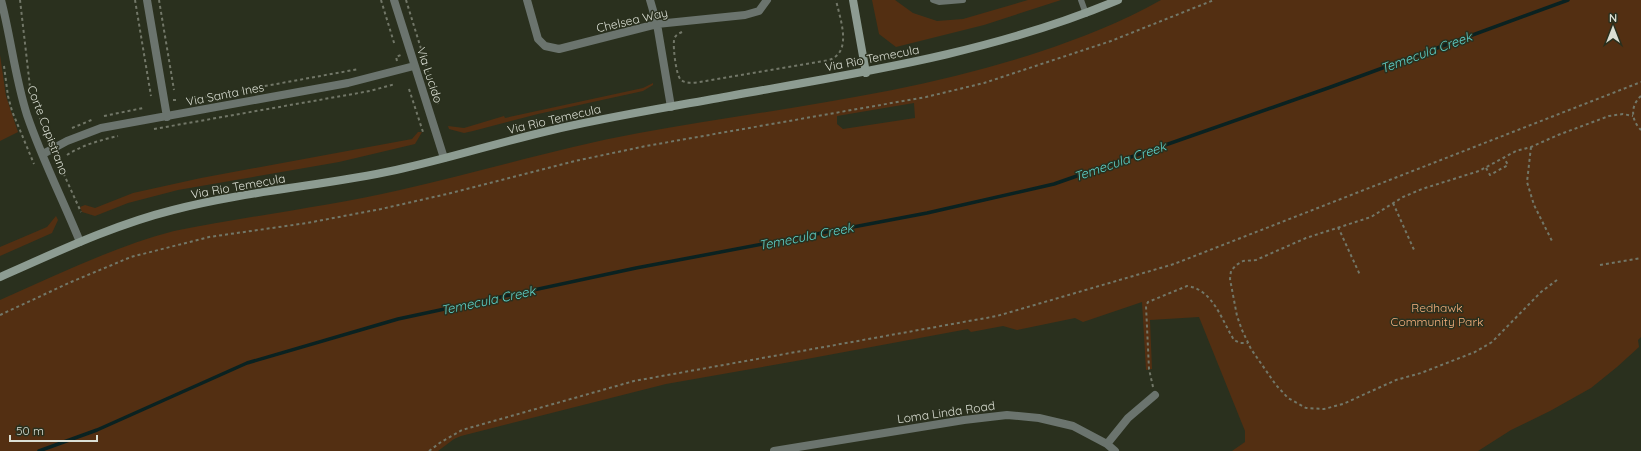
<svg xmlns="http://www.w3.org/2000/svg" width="1641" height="451" font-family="Quicksand,sans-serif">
	<rect width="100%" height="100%" fill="#2a301e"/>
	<path fill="#532f12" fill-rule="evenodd" d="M872,0H895L913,13L937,21L963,19L1028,0H1061L984,25L896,47L879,34Z
		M1161,0H1641V337L1638,340L1639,347L1617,367L1591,388L1550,411L1511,430L1478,451H1232L1245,442V431L1199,317L1150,320L1152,369L1146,370L1142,302L1083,322L1075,318L1017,330L1003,326L971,332L968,329L796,361L666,384L461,436L454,439L438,451H0V300C57,275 113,247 174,231C249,216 325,207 400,190C480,172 558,148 639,133C772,109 910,95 1039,52C1081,38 1122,22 1161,0ZM914,103L915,118L843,129L837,124V116Z
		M0,55L6,96L18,132L0,141Z
		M653,83V85L643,91L538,114L473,131L464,133L449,129L448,126L464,128L504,116L505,118L643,88Z
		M418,132H422L415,144L339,162L178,190L128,203L95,216L82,212L80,207L85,205L95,208L133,193L201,178L412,139Z
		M56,216L58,220L52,233L0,256V247L47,227Z"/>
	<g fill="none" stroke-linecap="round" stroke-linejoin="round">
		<path stroke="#0a2221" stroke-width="3.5" d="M39,451L97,430L247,363L398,319L636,268L927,213L1054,184L1328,88L1568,0"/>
		<path stroke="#727768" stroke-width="2" stroke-dasharray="3 3" stroke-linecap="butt" d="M20,0L30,87
			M135,0L151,96
			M159,0L174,90
			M381,0L395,46
			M406,0L438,104
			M682,32C678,34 674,36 674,41C673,47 676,76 681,80C688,85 698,82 706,81L829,60C853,52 840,19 836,0
			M397,61L396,57L401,55
			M4,66L8,96L12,111L34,164
			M409,89L423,132
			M1641,96C1630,106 1631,120 1641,130
			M173,100H178
			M188,100L359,69
			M104,116L143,108
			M40,118L44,128
			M72,128L94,119
			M154,129L370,91L395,84
			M45,137L50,135L52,140
			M1531,147L1527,182L1534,205L1553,243
			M67,155C82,145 101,140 118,136
			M61,168L81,212
			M1486,168L1490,175L1508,165L1504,158
			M1393,203L1415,252
			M1338,227L1360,275
			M1600,265L1641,258
			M1557,280L1541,292L1492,342L1475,352L1421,373L1396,380L1343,404L1324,409L1306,408L1288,398L1276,385L1251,349L1242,330L1237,316L1230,279L1231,271L1236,265L1243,261L1256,260L1306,238L1371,217L1403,197L1422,189L1479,171L1516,151L1531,147L1558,135L1609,116L1623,114L1633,116
			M0,315L71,282L131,257L209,237L307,223L381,209L447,194L575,161L646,146L926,97L984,83L1111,41L1214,0
			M1153,387L1149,369L1146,306L1148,302L1187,286C1213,289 1222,321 1234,340L1240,343H1248
			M429,451L441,442L462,430L634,381L997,316L1174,264L1641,82"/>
		<path stroke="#6b746e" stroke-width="6" d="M933,0L939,2L963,0
			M1081,0L1086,14"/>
		<path stroke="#6b746e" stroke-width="8" d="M1,0C11,38 15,78 27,115C42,159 63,200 80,242
			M147,0L167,117
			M394,0L444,158
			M527,0L538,39L545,46L559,49L657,24L745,15L759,11L767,0
			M650,0L657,24L671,107
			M43,154L67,141L101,128L348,83L414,66
			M1107,444L1128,418L1155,395
			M774,451L964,420L1007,415L1039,418L1073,426L1107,444L1115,451"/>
		<path stroke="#8d9c92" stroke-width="8" d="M853,0L866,73
			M0,277C57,252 113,225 173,210C246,191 322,186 396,170C447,159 497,143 548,131C602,118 658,109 713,99C850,74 988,55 1118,0"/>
	</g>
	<g text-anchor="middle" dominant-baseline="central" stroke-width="3" stroke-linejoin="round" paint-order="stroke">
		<g font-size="12" fill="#dbdfd4" stroke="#2a301e">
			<text transform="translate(632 20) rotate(-13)">Chelsea Way</text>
			<text transform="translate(872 58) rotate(-11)">Via Rio Temecula</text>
			<text transform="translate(430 75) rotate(72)">Via Lucido</text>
			<text transform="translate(225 94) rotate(-11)">Via Santa Ines</text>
			<text transform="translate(554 119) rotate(-13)">Via Rio Temecula</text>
			<text transform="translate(48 130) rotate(69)">Corte Capistrano</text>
			<text transform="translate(238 186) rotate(-10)">Via Rio Temecula</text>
			<text transform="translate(946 412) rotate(-8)">Loma Linda Road</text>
		</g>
		<g font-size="12" fill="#f8b17e" stroke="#2a301e">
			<text x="1437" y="307">Redhawk<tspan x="1437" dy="14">Community Park</tspan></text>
		</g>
		<g font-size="13" font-style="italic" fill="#5fd4cc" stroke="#2a301e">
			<text transform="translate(1426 52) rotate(-20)">Temecula Creek</text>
			<text transform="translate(1120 161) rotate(-19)">Temecula Creek</text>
			<text transform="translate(806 236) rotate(-11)">Temecula Creek</text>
			<text transform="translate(488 300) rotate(-12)">Temecula Creek</text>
		</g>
	</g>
	<g transform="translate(1613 28)" stroke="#2a301e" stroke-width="3" paint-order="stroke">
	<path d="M0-3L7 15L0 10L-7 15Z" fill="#dbdfd4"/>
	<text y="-6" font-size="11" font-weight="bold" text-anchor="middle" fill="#dbdfd4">N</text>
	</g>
	<path d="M10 435v6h87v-6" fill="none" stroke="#dbdfd4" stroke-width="2"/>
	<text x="16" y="435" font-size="12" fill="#dbdfd4" stroke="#2a301e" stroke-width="3" paint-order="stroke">50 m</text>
</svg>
